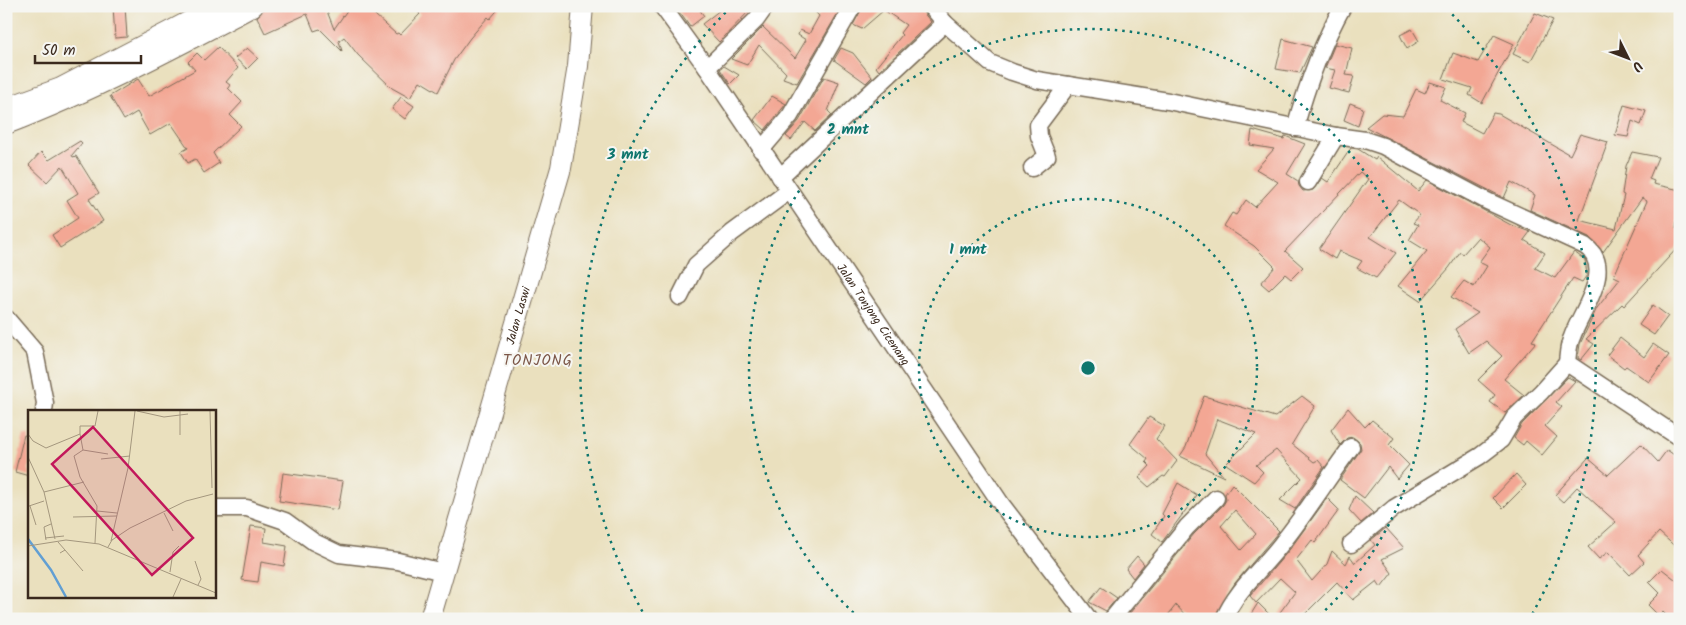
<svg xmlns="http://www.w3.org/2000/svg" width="1686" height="625" font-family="Kalam,sans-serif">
	<rect width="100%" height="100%" fill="#f6f6f2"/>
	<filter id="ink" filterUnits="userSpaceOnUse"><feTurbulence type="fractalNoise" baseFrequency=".02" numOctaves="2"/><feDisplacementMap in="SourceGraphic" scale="10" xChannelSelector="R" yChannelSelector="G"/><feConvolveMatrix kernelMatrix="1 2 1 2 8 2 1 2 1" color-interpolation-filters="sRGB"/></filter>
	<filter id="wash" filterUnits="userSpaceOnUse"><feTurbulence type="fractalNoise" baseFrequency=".0096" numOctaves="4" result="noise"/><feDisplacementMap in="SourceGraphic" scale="20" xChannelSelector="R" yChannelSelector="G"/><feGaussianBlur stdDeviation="1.12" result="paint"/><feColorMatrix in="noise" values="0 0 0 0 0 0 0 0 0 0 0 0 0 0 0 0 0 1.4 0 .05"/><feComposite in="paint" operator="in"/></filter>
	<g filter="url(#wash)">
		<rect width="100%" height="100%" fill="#eae0be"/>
		<g id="blocks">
			<path fill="#f3a794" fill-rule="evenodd" d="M113,6H125L127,37L115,38Z
				M266,6H282L284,10L292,6H325L334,29L350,6H365L396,34L398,33L400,35L420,14L412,6H501L490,19L488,17L470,38L454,60L438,92L420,81L410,98L392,88L358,55L344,37L339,41L342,51L320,29L314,31L307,14L265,33L257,17Z
				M675,6H697L704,16L690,27Z
				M725,6H754L719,42L702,24Z
				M810,6H827L838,13L797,83L783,78L786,73L759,45L747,65L731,59L763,27L795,58L806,40L798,35L800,30L809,34L819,16Z
				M863,6H918L931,22L879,71L876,67L902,35L900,33L906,25L884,10L862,29L853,25Z
				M1535,13L1553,20L1530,62L1513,54Z
				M1412,29L1419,41L1407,49L1400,35Z
				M1494,35L1514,44L1482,103L1469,95L1472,88L1443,79L1453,53L1478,62Z
				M1283,39L1312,47L1300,73L1276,69Z
				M1335,44L1352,48L1346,75L1354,76L1349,93L1329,88L1335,70L1325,68Z
				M218,47L238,68L226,82L230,85L228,88L242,102L230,115L241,126L213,153L219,163L204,173L195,159L188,163L181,152L188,148L171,123L150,135L137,112L124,120L110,96L138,79L149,96L195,70L188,62L197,53L204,60Z
				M247,48L258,58L247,69L235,58Z
				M841,48L853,53L872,77L866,83L834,60Z
				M724,66L739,75L730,84L720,69Z
				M824,77L839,82L828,111L832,115L815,131L805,122L791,140L786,136L799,121Z
				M1430,82L1446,87L1440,100L1465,113L1461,122L1482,133L1493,113L1499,114L1570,155L1580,134L1608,142L1579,220L1616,229L1624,195L1622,194L1626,166L1632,152L1658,157L1649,179L1654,181L1653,184L1680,190L1676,228H1680V245L1624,306L1622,304L1586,339L1594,344L1581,360L1578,358L1580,344L1597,308L1620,279L1614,276L1647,201L1642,198L1603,252L1589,237L1530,210L1535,195L1511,182L1504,198L1366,127L1382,114L1403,116L1416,89L1425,93Z
				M772,96L786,104L765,130L754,120Z
				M401,97L414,106L405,119L392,109Z
				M1350,103L1363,108L1358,126L1344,120Z
				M1624,105L1646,111L1641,125L1632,121L1628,137L1615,135Z
				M1252,130L1284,139L1285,136L1305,144L1287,174L1298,181L1299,186L1303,191L1313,190L1322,178L1328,182L1351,148L1358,149L1375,160L1377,157L1418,191L1427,180L1511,225L1530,232L1524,240L1545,253L1535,268L1555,278L1574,252L1585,260L1587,275L1582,282L1573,278L1532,341L1536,342L1504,379L1524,395L1505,413L1490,402L1495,395L1478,380L1502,356L1486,341L1469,353L1455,329L1478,313L1451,297L1464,281L1474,287L1487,266L1479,262L1490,247L1478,237L1463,254L1460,252L1449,268L1420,301L1398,286L1427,251L1409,240L1418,225L1413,223L1420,215L1399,200L1370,237L1396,253L1376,278L1357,268L1362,261L1339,251L1335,259L1319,249L1368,179L1360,172L1285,251L1303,267L1291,279L1285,274L1269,290L1261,283L1275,267L1254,246L1224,226L1232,213L1236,215L1246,200L1255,207L1278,182L1256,169L1274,149L1250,145Z
				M80,141L82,143L72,155L73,157L76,156L99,193L89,199L103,221L60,248L52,235L78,218L67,200L78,193L62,166L47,182L29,165L41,152L49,160Z
				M1653,305L1668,316L1654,335L1639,325Z
				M1620,338L1644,357L1653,344L1669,355L1649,382L1626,366L1624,368L1607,355Z
				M1568,377L1575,381L1556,402L1562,407L1545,426L1557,437L1542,455L1526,441L1523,445L1514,438L1522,424Z
				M1204,396L1275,417L1302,396L1315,406L1292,444L1314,462L1318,460L1324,467L1295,509L1280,500L1302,478L1276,450L1256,465L1263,472L1254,482L1226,464L1256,434L1217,419L1205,454L1224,477L1180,456L1186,447Z
				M1348,408L1365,427L1372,420L1394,438L1389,445L1409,465L1397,479L1388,467L1364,498L1340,480L1361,449L1360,443L1353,437L1347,438L1340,445L1331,430Z
				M1149,417L1165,426L1156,439L1177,461L1165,477L1163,476L1149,487L1139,478L1150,466L1146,462L1148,459L1130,444Z
				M24,435L29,436V476L15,472Z
				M1641,444L1658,462L1667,450L1680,459V551L1659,532L1638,555L1644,562L1630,575L1608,552L1599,559L1588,547L1616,522L1577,487L1563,502L1555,495L1588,458L1608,475Z
				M283,473L343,481L338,510L279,501Z
				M1516,474L1526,485L1503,508L1493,498Z
				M1178,483L1197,495L1162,542L1152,534L1164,516L1162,514Z
				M1232,484L1279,531L1235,583L1213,619H1189L1176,605L1165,619H1125L1194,534L1223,505L1226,500L1225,494ZM1235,510L1256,534L1241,550L1221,526Z
				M1355,496L1373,513L1361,523L1349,510Z
				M1327,498L1339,510L1315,543L1312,540L1296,560L1312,581L1327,564L1332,551L1346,564L1350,556L1355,563L1375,545L1371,540L1386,528L1404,548L1382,559L1392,573L1381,587L1377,581L1353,600L1337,582L1300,619H1275L1295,592L1280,578L1256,603L1250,596L1290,549Z
				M251,526L266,528L264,542L287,546L284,566L261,562L258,582L242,580Z
				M1137,556L1144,564L1133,578L1126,569Z
				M1662,569L1680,583V619H1670L1663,612L1659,616L1648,605L1660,593L1649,582Z
				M1101,587L1117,598L1106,611L1089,602Z
				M1258,603L1274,619H1248Z"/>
		</g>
	</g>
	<g filter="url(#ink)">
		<use href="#blocks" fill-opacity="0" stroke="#786a56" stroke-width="1"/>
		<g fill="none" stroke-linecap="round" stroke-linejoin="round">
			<defs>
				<g id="minor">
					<path id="s1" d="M662,6L707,68L1002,505L1089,619"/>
					<path d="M931,6L945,23L990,63L1012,72L1037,80L1168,101L1336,136L1365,140L1383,146L1487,201L1585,246C1616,268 1581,311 1572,337C1568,345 1568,354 1567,363L1680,438"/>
					<path d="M707,68L756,20L766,6"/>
					<path d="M1295,128C1307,85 1321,45 1343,6"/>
					<path d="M761,150L790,116L853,6"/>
					<path d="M1032,168L1047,156L1039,136L1038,125L1068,85"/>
					<path d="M780,177L945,23"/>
					<path d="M1308,182L1336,136"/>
					<path d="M680,297L696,265L732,233L789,191"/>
					<path d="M6,318L35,352L45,403L44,411"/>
					<path d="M214,508H247L285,521L314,542L339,554L398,561L443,572"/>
					<path d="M1351,544L1394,508L1480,456L1501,440L1514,418L1541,392L1567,363"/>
					<path d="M1112,619L1187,527L1216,498"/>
					<path d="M1224,619C1236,590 1263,568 1282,543C1307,512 1327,479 1351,447"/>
				</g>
				<g id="major">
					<path d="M6,108L61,88L219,6"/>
					<path d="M6,124C92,91 172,49 253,6"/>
					<path id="s2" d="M430,619L561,168L578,66L583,6"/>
				</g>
			</defs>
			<use href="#minor" stroke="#786a56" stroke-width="19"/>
			<use href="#major" stroke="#786a56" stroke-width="22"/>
			<use href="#minor" stroke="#fff" stroke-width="16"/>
			<use href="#major" stroke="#fff" stroke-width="20"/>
		</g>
	</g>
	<g fill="none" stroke="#0f766e" stroke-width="2.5" stroke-dasharray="2.5 5">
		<circle cx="1088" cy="368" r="169"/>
		<path d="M859 618A339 339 0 1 1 1317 618"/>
		<path d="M646 618A508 508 0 0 1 729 9M1447 9A508 508 0 0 1 1530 618"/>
	</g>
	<g text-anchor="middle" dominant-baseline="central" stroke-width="4" stroke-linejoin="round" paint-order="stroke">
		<g font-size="12" fill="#3b2a1e" stroke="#f6f6f2">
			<text stroke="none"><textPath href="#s1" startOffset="374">Jalan Tonjong Cicenang</textPath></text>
			<text stroke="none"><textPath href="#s2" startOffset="316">Jalan Laswi</textPath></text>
		</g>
		<g font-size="15" letter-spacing="1" fill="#7b5647" stroke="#f6f6f2">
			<text x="538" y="361">TONJONG</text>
		</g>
	</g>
	<g transform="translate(28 410)">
		<rect width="188" height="188" fill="#eae0be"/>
		<path fill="none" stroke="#629fd3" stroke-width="2.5" d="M0,129L23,160L38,187"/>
		<path fill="none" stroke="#a4977e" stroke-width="1" d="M109,1L136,7L160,4M182,1L184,78M0,24L5,31L18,38L52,24L55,40L46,46L52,67L69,96L67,133M52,24V16H67L70,1M152,25V1M55,40L80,44M0,47L16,82M73,49L102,46M1,96L16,91M2,96L8,115M69,101L89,103M136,103L145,121M45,107L89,106M17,128L36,126M27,129L16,82L56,72M18,130L16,117L23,114M83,131L100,58L107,1M30,132L37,140L32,143M0,136L38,130L71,134L188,183M80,137L84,130L102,118L158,91L185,84M37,140L55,161M167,151L173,169L170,175M142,162L145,142L151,136M145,187L153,169"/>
		<path fill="#c2185b" fill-opacity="0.15" stroke="#c2185b" stroke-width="2.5" d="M65,17L165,128L124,165L24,54Z"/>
		<rect width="188" height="188" fill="none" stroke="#3b2a1e" stroke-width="2.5"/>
	</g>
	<circle cx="1088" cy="368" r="8" fill="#0f766e" stroke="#f6f6f2" stroke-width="2.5"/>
	<g font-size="15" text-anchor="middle" font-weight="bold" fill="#0f766e" stroke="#f6f6f2" stroke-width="4" stroke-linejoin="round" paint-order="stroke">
		<text x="848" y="134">2 mnt</text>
		<text x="628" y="159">3 mnt</text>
		<text x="968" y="254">1 mnt</text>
	</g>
	<rect width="1686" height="625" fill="none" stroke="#f6f6f2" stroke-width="25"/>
	<g transform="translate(1628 58) rotate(132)" stroke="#f6f6f2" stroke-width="4" paint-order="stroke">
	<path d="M0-4L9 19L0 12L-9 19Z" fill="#3b2a1e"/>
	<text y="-8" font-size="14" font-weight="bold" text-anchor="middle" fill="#3b2a1e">U</text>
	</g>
	<path d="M35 55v8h106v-8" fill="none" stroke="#3b2a1e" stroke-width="2.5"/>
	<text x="42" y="55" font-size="15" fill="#3b2a1e" stroke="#f6f6f2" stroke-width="4" paint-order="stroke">50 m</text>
</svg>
